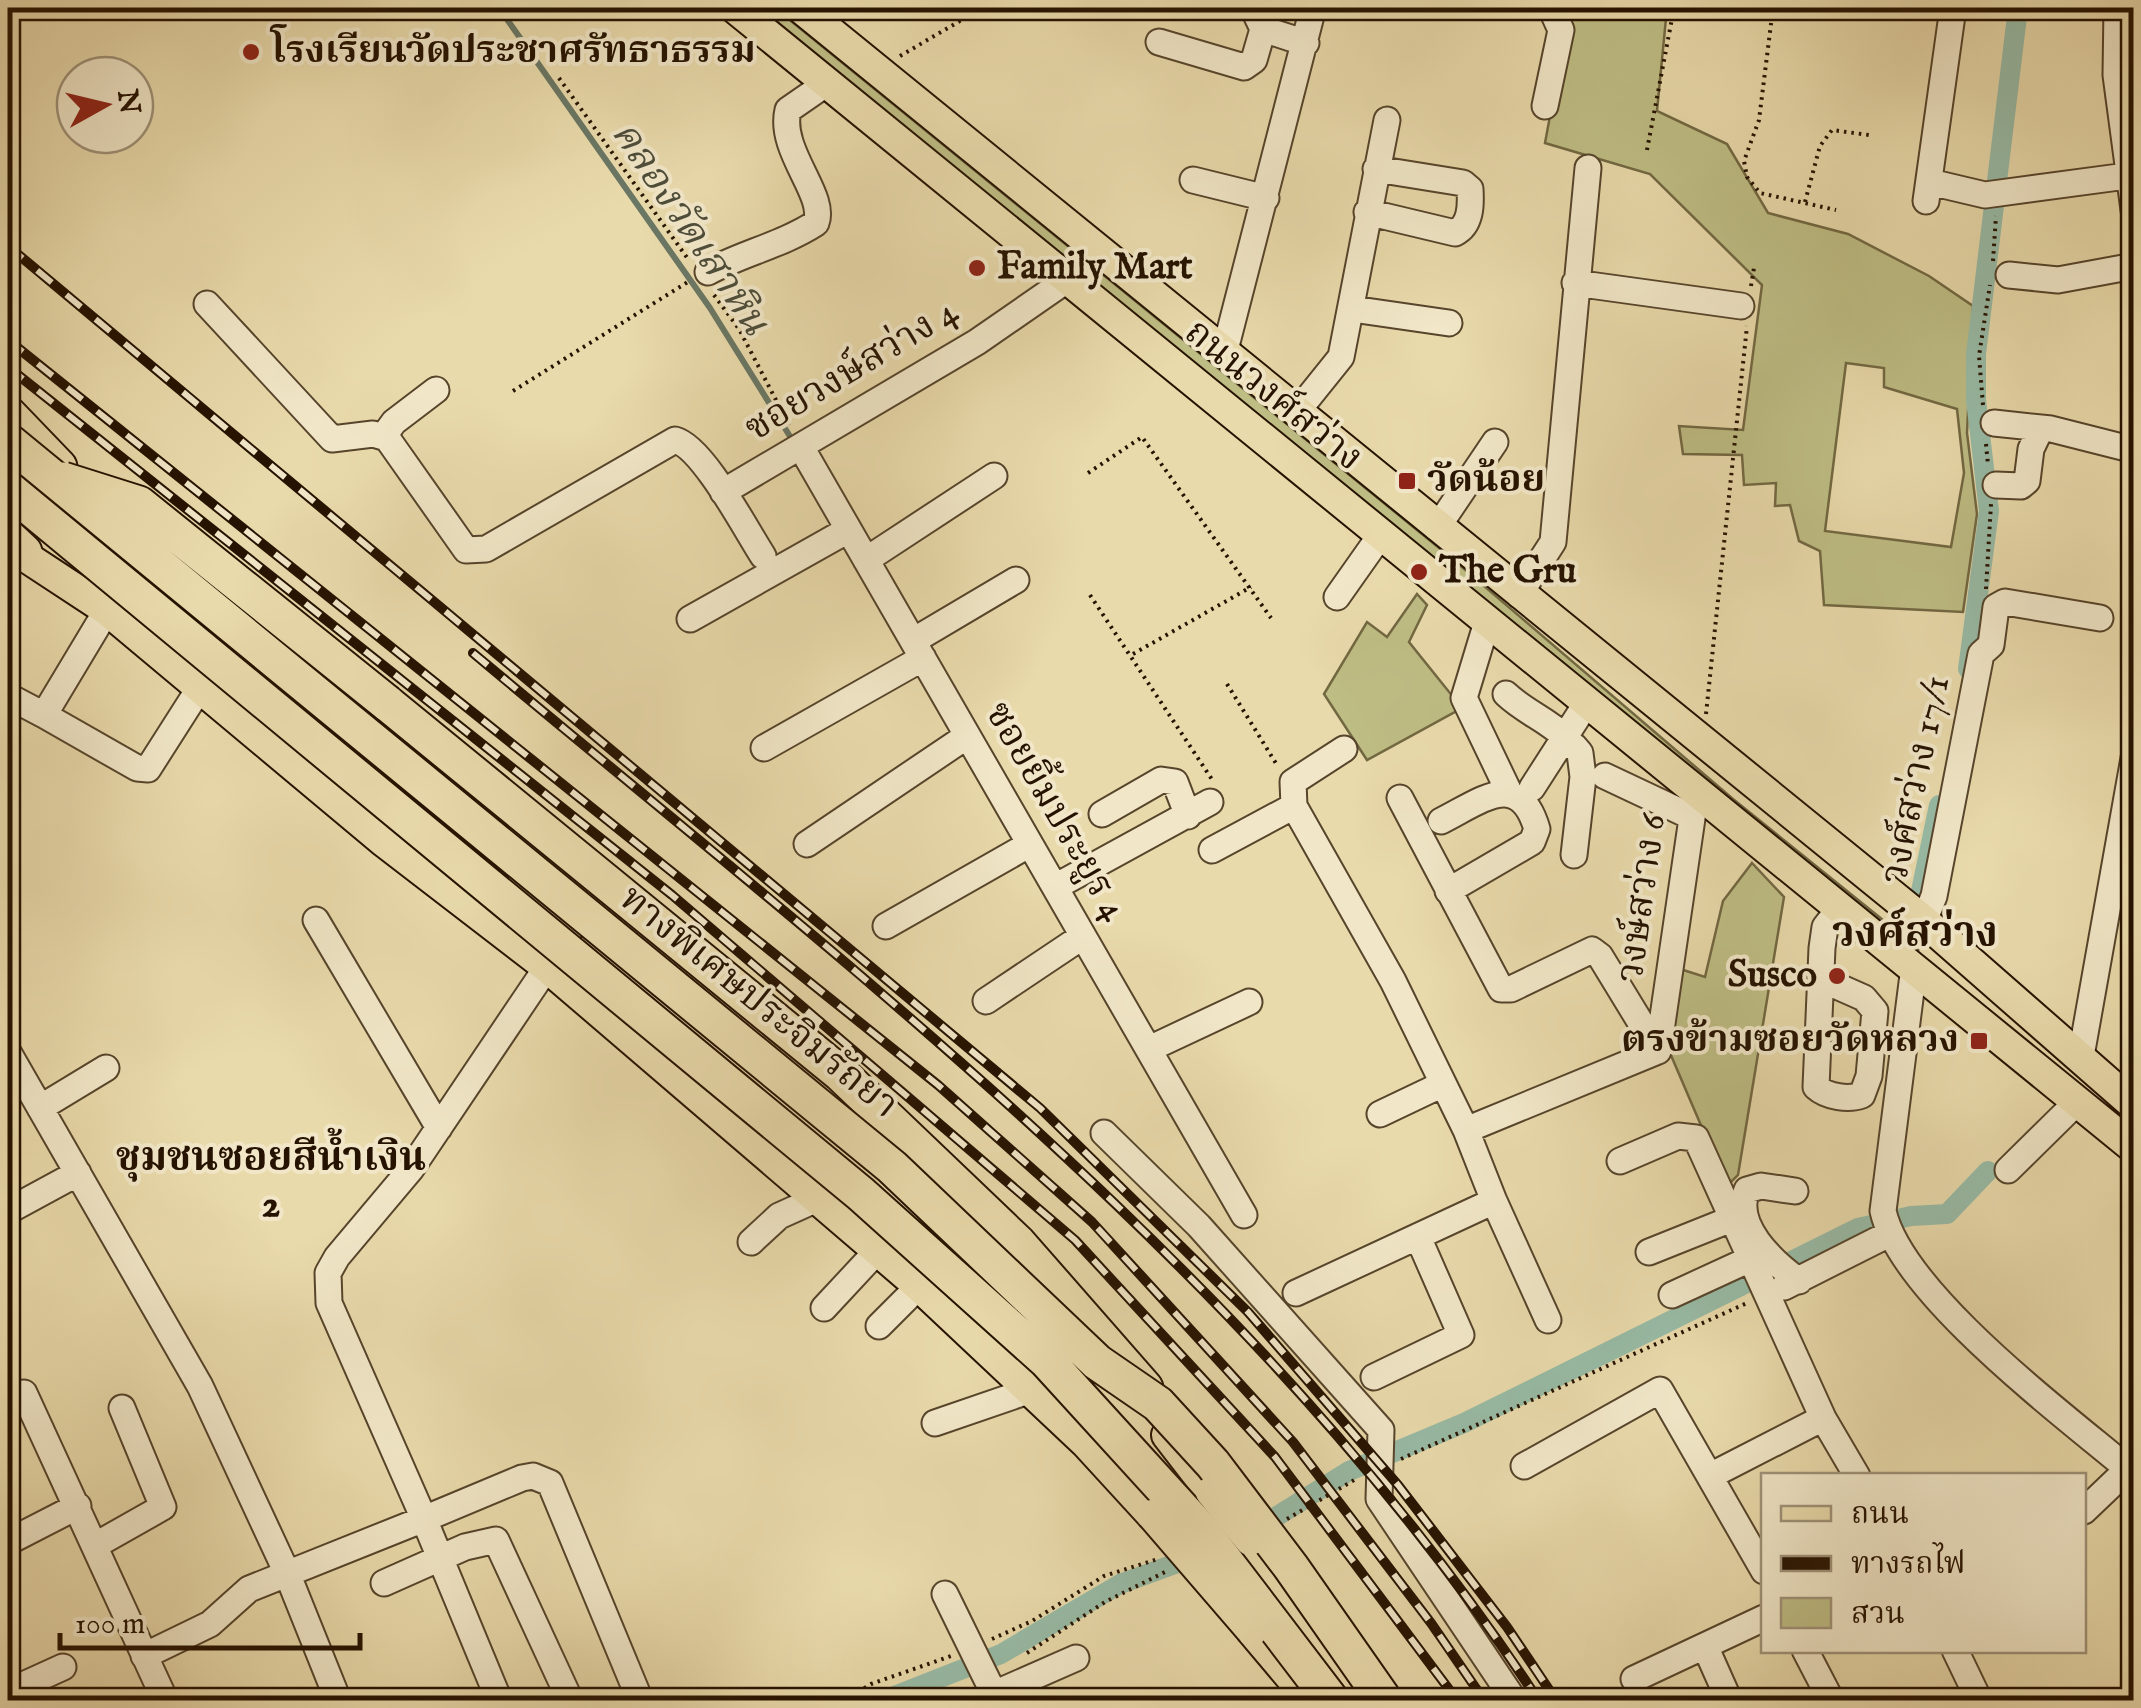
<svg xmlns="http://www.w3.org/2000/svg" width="2141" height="1708" font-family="'IM FELL English','Noto Serif Thai',serif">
	<rect width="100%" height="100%" fill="#e9daab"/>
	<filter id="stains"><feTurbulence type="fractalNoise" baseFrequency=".002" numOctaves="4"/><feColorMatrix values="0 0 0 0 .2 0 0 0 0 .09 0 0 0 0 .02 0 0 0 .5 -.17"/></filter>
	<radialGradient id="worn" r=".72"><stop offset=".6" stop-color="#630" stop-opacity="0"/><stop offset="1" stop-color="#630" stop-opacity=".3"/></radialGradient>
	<path fill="#bebd84" stroke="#726842" stroke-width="2.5" fill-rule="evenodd" d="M754,8H775L1449,556L1733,799L1919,949L1917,952Z
		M1570,8H1667L1657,111L1727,144L1768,213L1848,234L1929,276L1973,306L1967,433L1977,514L1963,612L1824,605L1820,551L1799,541L1790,505L1775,506L1776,483L1744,485L1742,455L1683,454L1679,426L1743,430L1762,285L1650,174L1545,143ZM1846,363L1884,368V387L1957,409L1964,473L1951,547L1825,531Z
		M1417,594L1427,605L1409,642L1462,708L1367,760L1324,694L1367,622L1387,637Z
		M1752,863L1784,897L1738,1175L1727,1186L1670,1053L1680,969L1705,977L1723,901Z"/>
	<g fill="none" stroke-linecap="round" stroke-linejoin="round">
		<path stroke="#6a7764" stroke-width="6" d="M499,8L710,308L791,438"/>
		<path stroke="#98bba6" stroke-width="20" d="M1968,669L1989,511L1976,400V354L2018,8
			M1921,891L1939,805
			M1252,1532L1349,1471L1464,1423L1858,1228L1911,1216L1947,1214L1988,1171
			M884,1700L1001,1654L1120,1584L1199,1555"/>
		<defs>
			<path id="minor" d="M1253,8L1263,29L1306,43
				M2117,8L2116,75L2134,210
				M1159,42L1244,67L1254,60L1263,29
				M1545,106L1561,30L1551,8
				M1193,180L1266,198
				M1930,182L1985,195L2134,175
				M1926,201L1953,8
				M1367,212L1455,233C1471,225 1471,205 1470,189L1463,183L1376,169
				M708,272C743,253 782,245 816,223C827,195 778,151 788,110L827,83
				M2009,275L2058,280L2134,266
				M1575,283L1741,306
				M207,304L332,439L373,434L387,438L466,550L486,549L675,440C703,447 746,530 763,556
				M1352,309L1449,323
				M1224,354L1313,8
				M1296,413L1341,357L1387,120
				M1994,423L2051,429L2134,450
				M383,437L394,422L436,390
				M801,447L1244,1215
				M1996,485L2021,486L2027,481L2031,449L2041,428
				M723,492L977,342L1068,279
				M1437,528L1495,442
				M866,560L994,476
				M1519,595L1553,542L1588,168
				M1337,597L1380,536
				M690,619L848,530
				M1487,622L1464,698L1509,792
				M913,641L1016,580
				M1506,694C1525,712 1546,719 1565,737
				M8,696L44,715L107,610
				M44,715L137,768L148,769L199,689
				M1561,744L1574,746L1580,753L1583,777L1574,855
				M764,748L923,658
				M1605,776L1692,817
				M1532,788L1586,704
				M1400,798L1501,989H1511L1592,950L1600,956L1658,1051
				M1294,806L1293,782L1344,749
				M1102,814L1161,780L1175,782L1188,816
				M1441,821C1481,801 1519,768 1537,829L1532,842L1448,891
				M807,844L967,736
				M1212,850L1294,806L1393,981L1466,1130
				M1055,887L1210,802
				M316,920L439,1128
				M1924,921L1934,896L1981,654L1991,645L1996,607L2005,602L2100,618
				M886,926L1030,844
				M547,967L411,1169L337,1257L328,1273L329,1303L424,1519L522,1478L533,1476L550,1483L640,1700
				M1914,967L1883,1211C1902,1295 2067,1417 2134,1474
				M1821,979L1864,998L1875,1011L1869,1076L1862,1095C1849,1100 1827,1097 1816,1087L1822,948L1825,927L1840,908
				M986,1001L1083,936
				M1149,1049L1249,1002
				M8,1052L200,1386L287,1573L338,1700
				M2081,1056L2134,758
				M40,1108L106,1068
				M1380,1114L1443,1084
				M1104,1133L1199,1226L1381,1430L1379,1499L1514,1700
				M1620,1161L1678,1136L1696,1138L1823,1418L1857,1476
				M2008,1170L2077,1102
				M1795,1191L1761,1186L1747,1190C1732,1225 1773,1262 1799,1281
				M1494,1201L1548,1320
				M8,1211L78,1173
				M751,1242L779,1216L819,1198
				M1649,1252L1734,1218
				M1784,1287L1889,1234
				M1296,1293L1494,1201L1466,1130L1658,1051L1696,791
				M1672,1295L1748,1260
				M824,1308L878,1250
				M879,1326L919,1286
				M1374,1377L1461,1335L1418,1237
				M24,1393L165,1700
				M935,1423L1031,1390
				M1524,1466L1660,1390L1764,1571
				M1710,1476L1823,1418
				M2084,1511L2128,1469
				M8,1542L78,1506
				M96,1545L163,1507L122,1408
				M384,1583L465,1547L496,1540L570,1700
				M945,1594L997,1700
				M1705,1646L1729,1700
				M1805,1650L1831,1700
				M1955,1650L1979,1700
				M144,1656L210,1624L249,1589L424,1519L499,1700
				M1634,1679L1764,1618
				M8,1692L63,1667
				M994,1694L1076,1658"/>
			<path id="major" d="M735,8L2134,1148
				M801,8L1924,921L2134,1105
				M8,466L47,499
				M8,545L107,610L382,840L547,967L919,1286L1086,1443L1152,1515
				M322,726L571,925
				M1167,1435L1211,1492
				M1252,1631L1310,1700"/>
			<path id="highway" d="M8,414L59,467
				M8,537L24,552
				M222,633L281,693
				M387,703L841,1074L1018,1243L1145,1388"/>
		</defs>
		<use href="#minor" stroke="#56442b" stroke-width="29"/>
		<use href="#major" stroke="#251200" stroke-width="34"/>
		<use href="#highway" stroke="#251200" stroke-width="39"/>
		<path stroke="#251200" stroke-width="4" stroke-dasharray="2.5 5" stroke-linecap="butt" d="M1773,8L1759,120L1744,161L1747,177L1760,193L1836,210
			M900,56L982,8
			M559,78L688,259
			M1647,150L1674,8
			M1805,202L1820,146L1832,130L1869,135
			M1993,261L1996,216
			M1751,286L1754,268
			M714,295L739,329L789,425
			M513,391L691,280
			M1983,405L1979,356L1990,285
			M1986,444L1988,465
			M1088,473L1142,437L1271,618
			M1986,589L1991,504
			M1090,595L1213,781
			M1133,654L1251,587
			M1227,684L1277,765
			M1706,714L1747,326
			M1401,1459L1747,1303
			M1287,1519L1356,1479
			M992,1639L1032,1621L1104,1576L1158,1559
			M1027,1653L1105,1602L1169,1570
			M845,1700L871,1684L951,1656"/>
		<use href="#minor" stroke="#f1e7c8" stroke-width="25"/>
		<use href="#major" stroke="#e9daab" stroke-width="30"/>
		<use href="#highway" stroke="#e9daab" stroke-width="35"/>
		<defs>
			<path id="rail" d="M8,246L1040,1108L1248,1312L1398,1485L1507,1627L1556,1700
				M8,340L938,1085L1092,1222L1293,1442L1431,1623L1484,1700
				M8,367L672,895L1075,1240L1275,1457L1457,1700
				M473,653C853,971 1256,1274 1533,1692"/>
		</defs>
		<use href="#rail" stroke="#251200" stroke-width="10"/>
		<use href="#rail" stroke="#f1e7c8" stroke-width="6" stroke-dasharray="19" stroke-linecap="butt"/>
		<defs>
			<path id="major-bridge" d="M1211,1492L1250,1540
				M1152,1515L1252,1631"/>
			<path id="highway-bridge" d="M8,441L892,1167L1097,1362L1158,1404L1213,1464L1291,1567L1384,1700
				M63,480L139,504L387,703
				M8,489L861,1194L1047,1361L1202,1531L1331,1700"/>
		</defs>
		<use href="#major-bridge" stroke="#251200" stroke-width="34" stroke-linecap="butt"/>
		<use href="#highway-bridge" stroke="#251200" stroke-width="39" stroke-linecap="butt"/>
		<use href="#major-bridge" stroke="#e9daab" stroke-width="30"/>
		<use href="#highway-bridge" stroke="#e9daab" stroke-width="35"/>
	</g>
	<g fill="#8f2418" stroke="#f1e7c8" stroke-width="4">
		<circle cx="251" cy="52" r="10"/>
		<circle cx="977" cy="268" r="10"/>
		<rect x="1397" y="471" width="20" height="20" rx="5"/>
		<circle cx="1419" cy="572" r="10"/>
		<circle cx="1837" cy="976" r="10"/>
		<rect x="1969" y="1031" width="20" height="20" rx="5"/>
	</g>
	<g text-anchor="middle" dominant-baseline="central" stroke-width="8" stroke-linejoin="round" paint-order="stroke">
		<g font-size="38" font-weight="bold" fill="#251200" stroke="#f1e7c8" text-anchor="start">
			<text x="271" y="52">โรงเรียนวัดประชาศรัทธาธรรม</text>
			<text x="997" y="268">Family Mart</text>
			<text x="1427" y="481">วัดน้อย</text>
			<text x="1439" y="572">The Gru</text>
			<text x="1817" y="976" text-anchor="end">Susco</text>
			<text x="1959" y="1041" text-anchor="end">ตรงข้ามซอยวัดหลวง</text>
		</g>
		<g font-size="38" fill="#251200" stroke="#f1e7c8">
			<text transform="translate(852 371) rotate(-31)">ซอยวงษ์สว่าง 4</text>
			<text transform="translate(1273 396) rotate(39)">ถนนวงศ์สว่าง</text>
			<text transform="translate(1917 780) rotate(-78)">วงศ์สว่าง 17/1</text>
			<text transform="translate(1055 812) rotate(60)">ซอยยิ้มประยูร 4</text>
			<text transform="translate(1643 898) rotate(-82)">วงษ์สว่าง 6</text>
			<text transform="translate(758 1003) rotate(39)">ทางพิเศษประจิมรัถยา</text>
		</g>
		<g font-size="40" font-style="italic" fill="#4d4d3a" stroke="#f1e7c8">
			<text transform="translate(689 229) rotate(56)">คลองวัดเสาหิน</text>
		</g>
		<g font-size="40" font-weight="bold" fill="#251200" stroke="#f1e7c8">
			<text x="271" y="1159">ชุมชนซอยสีน้ำเงิน<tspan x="271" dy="46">2</tspan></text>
		</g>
		<g font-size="42" font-weight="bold" fill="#251200" stroke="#f1e7c8">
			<text x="1915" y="934">วงศ์สว่าง</text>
		</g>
	</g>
	<rect width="2141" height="1708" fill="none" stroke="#e9daab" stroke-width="40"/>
	<rect x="10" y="10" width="2121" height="1688" fill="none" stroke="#251200" stroke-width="5"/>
	<rect x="20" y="20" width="2101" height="1668" fill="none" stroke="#251200" stroke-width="2.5"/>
	<rect x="1761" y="1473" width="325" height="180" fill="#f1e7c8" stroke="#9f9278" stroke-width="2.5"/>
	<rect x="1781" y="1506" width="50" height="15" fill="#e9daab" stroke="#9f9278" stroke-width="2.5"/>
	<text x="1851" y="1523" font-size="30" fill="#251200">ถนน</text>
	<rect x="1781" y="1556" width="50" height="15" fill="#251200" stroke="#9f9278" stroke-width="2.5"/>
	<text x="1851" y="1573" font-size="30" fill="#251200">ทางรถไฟ</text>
	<rect x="1781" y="1598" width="50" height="30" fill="#bebd84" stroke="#9f9278" stroke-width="2.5"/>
	<text x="1851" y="1623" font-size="30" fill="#251200">สวน</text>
	<g transform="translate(105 105) rotate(82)"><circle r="48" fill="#f1e7c8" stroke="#9f9278" stroke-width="2.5"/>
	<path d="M0-8L18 38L0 25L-18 38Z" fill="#8f2418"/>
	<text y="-15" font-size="28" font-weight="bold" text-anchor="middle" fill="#251200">N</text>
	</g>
	<path d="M60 1633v15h300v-15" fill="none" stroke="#251200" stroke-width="5"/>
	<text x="75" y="1633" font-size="30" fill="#251200" stroke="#f1e7c8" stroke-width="8" paint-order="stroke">100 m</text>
	<rect width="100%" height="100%" filter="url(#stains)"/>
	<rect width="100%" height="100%" fill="url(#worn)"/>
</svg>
